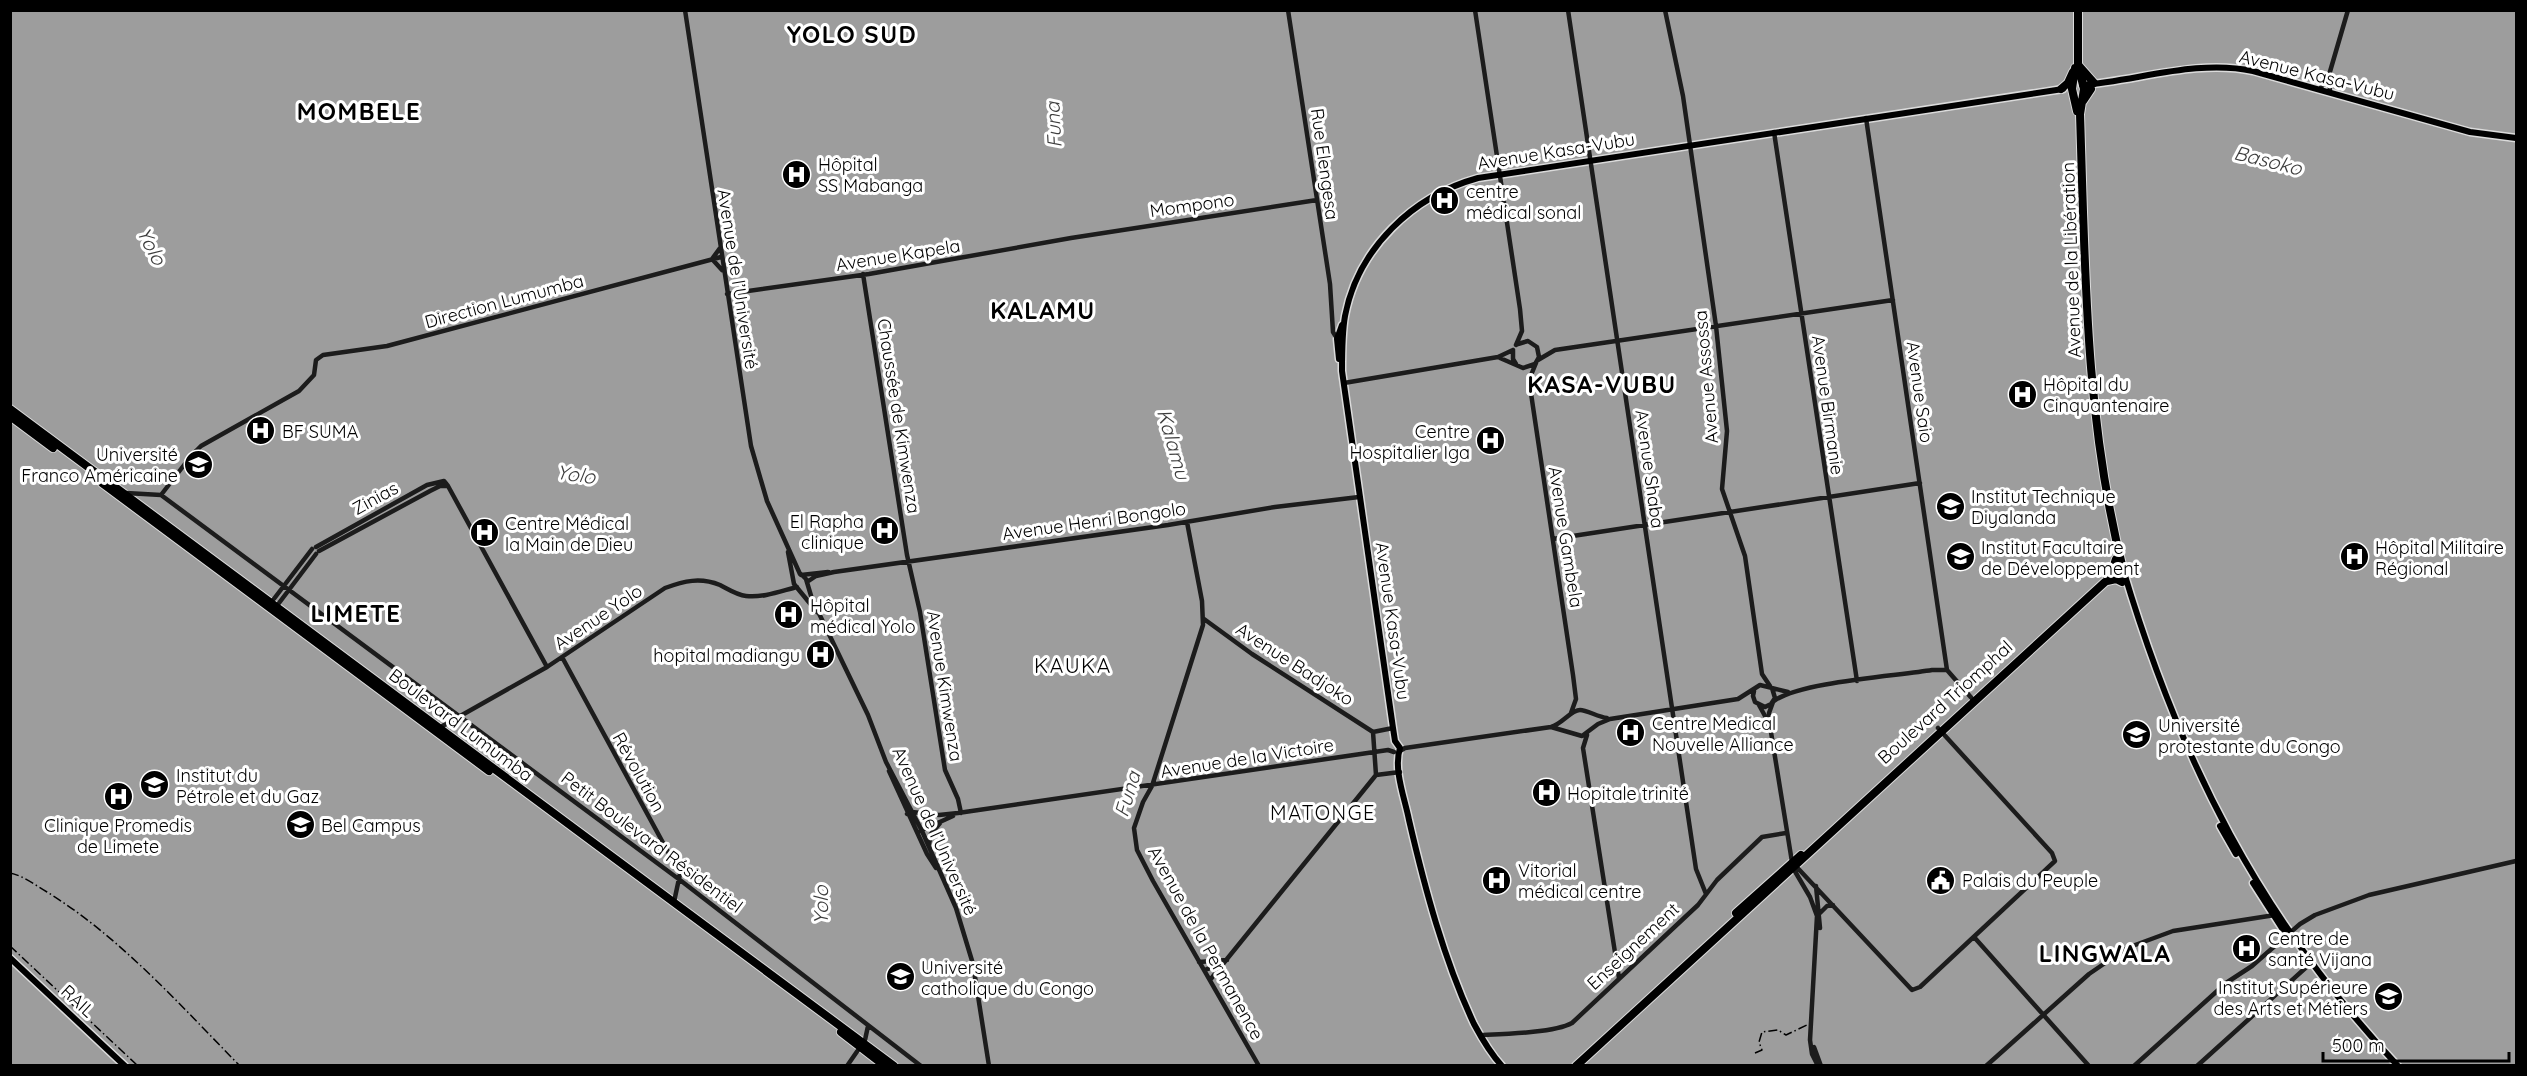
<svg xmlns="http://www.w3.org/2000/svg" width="2527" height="1076" font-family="Quicksand,sans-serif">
	<rect width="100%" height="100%" fill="#fff"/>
	<path fill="#9d9d9d" d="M11,11H2516V1065L11,1066Z"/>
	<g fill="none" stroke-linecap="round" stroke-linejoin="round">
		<defs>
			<path id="primary" d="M2082,85C2137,81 2196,59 2253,71L2470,132L2516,138
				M1339,359L1337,339L1342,325
				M2123,569C2180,761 2260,919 2398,1066
				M2220,826L2236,854
				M2253,883L2285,933
				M10,958L125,1066
				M1502,1066C1490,1053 1482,1039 1474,1024C1444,960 1425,889 1409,820C1405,799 1393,769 1400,748L1395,741L1393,728L1342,371C1342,352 1342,333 1345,316C1358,248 1413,196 1478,178L2063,89"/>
			<path id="highway" d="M2079,66L2094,83
				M2075,68L2072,89L2077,111
				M2061,89L2068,83L2073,72
				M2083,101L2091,89
				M10,409L894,1066
				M10,416L53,448
				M102,483L489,771
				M2106,575L2113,568L2116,559
				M2107,581L2116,579L2122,582
				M1736,913L1801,855
				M841,1032L885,1066
				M1576,1066L2105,582L2123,569C2085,420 2085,267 2080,114L2084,89L2078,65V10"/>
		</defs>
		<use href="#primary" stroke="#dbdbdb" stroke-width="9"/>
		<use href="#highway" stroke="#dbdbdb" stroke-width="10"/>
		<path stroke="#1c1c1c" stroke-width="4.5" d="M685,10L751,446L767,501L800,574
			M1288,10L1330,284L1333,332L1338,340
			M1475,10L1520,309L1522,331L1516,345
			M1568,10L1696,869L1706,894
			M1665,10L1683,96L1716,326L1727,431L1722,489L1745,556L1762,674L1770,686
			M2329,76L2330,92
			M2320,89L2329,75L2348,10
			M1866,118L1947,670
			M1774,132L1857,681
			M720,248L712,259L722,270
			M863,274L907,555L920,612L945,770L958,799L961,813
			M727,294L869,274L1071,238L1317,200
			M1513,350V359L1516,364
			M1500,358L1523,368L1535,364L1539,357L1537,347L1528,341L1518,344
			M1538,360L1555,350L1893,300
			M1536,363L1529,380L1573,675L1576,699L1571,713
			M1344,383L1498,357L1513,350
			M126,493L161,495L191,456L201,446L299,391L314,375L316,360L323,355L387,346L721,257
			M161,495L680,880L921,1066
			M1187,522L1202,601L1203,625L1152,786L1143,802L1134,828L1137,850L1153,881L1259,1066
			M1553,539L1920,483
			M316,547L427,485L444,481L448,486L547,667
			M319,551L430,491L440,486H448
			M788,552L794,584L817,612
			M801,575L828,572
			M802,575L806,579L812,599L868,715L886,762L922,831L956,908L973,964L989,1066
			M807,582L816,576L834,572L1168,525L1275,507L1359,497
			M270,604L312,549
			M276,607L316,554
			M1204,619L1252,654L1373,732
			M562,657L680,874L674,902
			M1947,670L1975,702
			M1754,691L1753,696L1755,702L1765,707L1771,704L1775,698L1772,688
			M1774,701C1799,682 1896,676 1932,670H1947
			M1773,702L1769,713L1770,726L1792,862L1912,990L1920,987L2055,861L2052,853L1938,728
			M1759,705L1765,716L1768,727
			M1551,727L1582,736L1598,724L1610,719L1738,699L1760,685L1788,692
			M439,728L547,667L665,588C684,581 700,577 720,585C728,589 737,595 746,596C763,598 781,591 797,587
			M1373,732L1376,775
			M1373,732L1393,728
			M1587,735L1583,748L1619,978
			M1400,751L1405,748L1551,727C1562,724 1571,710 1580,710C1587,710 1598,717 1607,718
			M889,771L927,854L936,868
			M1376,775L1400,772
			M907,814L912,812L939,815L958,813L1388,750L1394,752
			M920,831L953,816
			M929,844L931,834L940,823
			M1793,868L1810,897L1817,916L1810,1040L1812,1054L1818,1066
			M1816,886L1820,928
			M1820,913L1827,906L1833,905
			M1974,937L2089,1066
			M1199,962L1227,960
			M1207,969L1222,965
			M1210,980L1376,775
			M1480,1035C1502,1034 1554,1033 1572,1023L1698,905L1717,880L1762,837L1786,833
			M1814,1047L1821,1066
			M847,1066L865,1040L868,1026
			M1986,1066L2089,974L2127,948L2173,931L2275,915
			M2134,1066L2226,983L2252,966L2300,924L2315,915L2369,895L2516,861
			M2197,1066L2311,963"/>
		<use href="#primary" stroke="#000" stroke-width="6"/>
		<use href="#highway" stroke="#000" stroke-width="8"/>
		<path stroke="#000" stroke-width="1.5" stroke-dasharray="9 3 1.5 3" stroke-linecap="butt" d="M10,873C24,876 35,885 47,892C120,937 180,1005 240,1066
			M10,946L138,1066
			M1755,1053L1762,1050L1759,1042L1762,1032L1778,1030L1786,1035L1809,1024"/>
	</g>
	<defs>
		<symbol id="hospital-disc" viewBox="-11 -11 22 22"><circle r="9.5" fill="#000" stroke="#fff"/><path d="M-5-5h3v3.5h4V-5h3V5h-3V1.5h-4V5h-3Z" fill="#fff"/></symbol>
		<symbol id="university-disc" viewBox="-11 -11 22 22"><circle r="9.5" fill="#000" stroke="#fff"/><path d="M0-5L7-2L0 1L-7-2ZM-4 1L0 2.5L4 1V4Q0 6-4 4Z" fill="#fff"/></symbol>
		<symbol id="civic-disc" viewBox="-11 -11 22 22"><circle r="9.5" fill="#000" stroke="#fff"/><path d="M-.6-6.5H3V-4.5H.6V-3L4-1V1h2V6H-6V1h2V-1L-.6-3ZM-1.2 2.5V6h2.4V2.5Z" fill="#fff"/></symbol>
	</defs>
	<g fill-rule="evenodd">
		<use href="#hospital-disc" x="780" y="158" width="33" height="33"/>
		<use href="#hospital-disc" x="1428" y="184" width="33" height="33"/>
		<use href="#hospital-disc" x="2006" y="378" width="33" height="33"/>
		<use href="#hospital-disc" x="244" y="414" width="33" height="33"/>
		<use href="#hospital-disc" x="1474" y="424" width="33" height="33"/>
		<use href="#university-disc" x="182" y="448" width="33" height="33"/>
		<use href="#university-disc" x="1934" y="490" width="33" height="33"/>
		<use href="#hospital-disc" x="868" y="514" width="33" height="33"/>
		<use href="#hospital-disc" x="468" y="516" width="33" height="33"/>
		<use href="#university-disc" x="1944" y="540" width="33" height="33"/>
		<use href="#hospital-disc" x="2338" y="540" width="33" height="33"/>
		<use href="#hospital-disc" x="772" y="598" width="33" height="33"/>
		<use href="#hospital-disc" x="804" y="638" width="33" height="33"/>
		<use href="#hospital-disc" x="1614" y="716" width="33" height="33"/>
		<use href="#university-disc" x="2120" y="718" width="33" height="33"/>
		<use href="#university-disc" x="138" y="768" width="33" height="33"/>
		<use href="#hospital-disc" x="1530" y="776" width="33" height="33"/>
		<use href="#hospital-disc" x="102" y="780" width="33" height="33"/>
		<use href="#university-disc" x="284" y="808" width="33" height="33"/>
		<use href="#hospital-disc" x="1480" y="864" width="33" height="33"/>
		<use href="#civic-disc" x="1924" y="864" width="33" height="33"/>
		<use href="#hospital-disc" x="2230" y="932" width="33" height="33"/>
		<use href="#university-disc" x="884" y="960" width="33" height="33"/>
		<use href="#university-disc" x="2372" y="980" width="33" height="33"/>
	</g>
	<g text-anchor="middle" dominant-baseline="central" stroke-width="6" stroke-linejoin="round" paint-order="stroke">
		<g font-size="18" fill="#000" stroke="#fff">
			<text transform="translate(2317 75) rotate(14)">Avenue Kasa-Vubu</text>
			<text transform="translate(1556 151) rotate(-9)">Avenue Kasa-Vubu</text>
			<text transform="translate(1325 164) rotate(82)">Rue Elengesa</text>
			<text transform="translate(1192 205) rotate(-8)">Mompono</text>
			<text transform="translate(898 255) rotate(-9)">Avenue Kapela</text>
			<text transform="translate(2071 260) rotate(-92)">Avenue de la Libération</text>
			<text transform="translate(738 279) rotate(81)">Avenue de l’Université</text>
			<text transform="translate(504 301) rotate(-15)">Direction Lumumba</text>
			<text transform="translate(1706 377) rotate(-95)">Avenue Assossa</text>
			<text transform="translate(1920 392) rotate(82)">Avenue Saio</text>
			<text transform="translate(1828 405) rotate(82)">Avenue Birmanie</text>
			<text transform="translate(899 416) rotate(81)">Chaussée de Kimwenza</text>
			<text transform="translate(1650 469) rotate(82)">Avenue Shaba</text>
			<text transform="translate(375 498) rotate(-29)">Zinias</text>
			<text transform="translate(1094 521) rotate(-8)">Avenue Henri Bongolo</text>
			<text transform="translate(1566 537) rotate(81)">Avenue Gambela</text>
			<text transform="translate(598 617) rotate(-34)">Avenue Yolo</text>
			<text transform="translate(1393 621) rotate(82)">Avenue Kasa-Vubu</text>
			<text transform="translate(1295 664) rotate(33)">Avenue Badjoko</text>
			<text transform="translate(945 686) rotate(81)">Avenue Kimwenza</text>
			<text transform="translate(1945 702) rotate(-42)">Boulevard Triomphal</text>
			<text transform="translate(461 725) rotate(37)">Boulevard Lumumba</text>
			<text transform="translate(1247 758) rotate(-9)">Avenue de la Victoire</text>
			<text transform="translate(639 772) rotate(61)">Révolution</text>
			<text transform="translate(935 831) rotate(66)">Avenue de l’Université</text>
			<text transform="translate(652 842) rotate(37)">Petit Boulevard Résidentiel</text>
			<text transform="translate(1206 943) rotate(61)">Avenue de la Permanence</text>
			<text transform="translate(1633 946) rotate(-43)">Enseignement</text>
			<text transform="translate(78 1001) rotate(43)">RAIL</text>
		</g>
		<g font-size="18" fill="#000" stroke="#fff" text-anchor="start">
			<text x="818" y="164">Hôpital<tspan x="818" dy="21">SS Mabanga</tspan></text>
			<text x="1466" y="191">centre<tspan x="1466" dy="21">médical sonal</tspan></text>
			<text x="2043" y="384">Hôpital du<tspan x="2043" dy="21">Cinquantenaire</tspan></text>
			<text x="282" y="431">BF SUMA</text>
			<text x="1470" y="431" text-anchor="end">Centre<tspan x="1470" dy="21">Hospitalier Iga</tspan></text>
			<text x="178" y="454" text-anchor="end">Université<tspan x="178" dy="21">Franco Américaine</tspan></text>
			<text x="1971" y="496">Institut Technique<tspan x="1971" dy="21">Diyalanda</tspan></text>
			<text x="864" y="521" text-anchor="end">El Rapha<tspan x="864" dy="21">clinique</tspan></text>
			<text x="505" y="523">Centre Médical<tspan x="505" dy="21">la Main de Dieu</tspan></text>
			<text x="1981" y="547">Institut Facultaire<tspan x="1981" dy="21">de Développement</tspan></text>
			<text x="2375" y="547">Hôpital Militaire<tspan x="2375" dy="21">Régional</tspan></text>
			<text x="810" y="605">Hôpital<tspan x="810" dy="21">médical Yolo</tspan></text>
			<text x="800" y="655" text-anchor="end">hopital madiangu</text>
			<text x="1652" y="723">Centre Medical<tspan x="1652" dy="21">Nouvelle Alliance</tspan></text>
			<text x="2158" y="725">Université<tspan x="2158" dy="21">protestante du Congo</tspan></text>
			<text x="176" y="775">Institut du<tspan x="176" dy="21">Pétrole et du Gaz</tspan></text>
			<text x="1567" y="793">Hopitale trinité</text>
			<text x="118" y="825" text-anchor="middle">Clinique Promedis<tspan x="118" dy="21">de Limete</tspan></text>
			<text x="321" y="825">Bel Campus</text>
			<text x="1518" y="870">Vitorial<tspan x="1518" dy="21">médical centre</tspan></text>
			<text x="1962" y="880">Palais du Peuple</text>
			<text x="2268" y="938">Centre de<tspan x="2268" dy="21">santé Vijana</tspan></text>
			<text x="921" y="967">Université<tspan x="921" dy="21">catholique du Congo</tspan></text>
			<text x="2368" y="987" text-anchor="end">Institut Supérieure<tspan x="2368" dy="21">des Arts et Métiers</tspan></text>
		</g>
		<g font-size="20" font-style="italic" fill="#3e3e3e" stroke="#fff">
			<text transform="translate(1053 125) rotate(-93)">Funa</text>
			<text transform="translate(2268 160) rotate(14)">Basoko</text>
			<text transform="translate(152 246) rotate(62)">Yolo</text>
			<text transform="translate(1174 444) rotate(74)">Kalamu</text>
			<text transform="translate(576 474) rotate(8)">Yolo</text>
			<text transform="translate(1127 794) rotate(-73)">Funa</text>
			<text transform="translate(820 905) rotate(-90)">Yolo</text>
		</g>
		<g font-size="20" letter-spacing="1.5" fill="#000" stroke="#fff">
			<text x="1323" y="812">MATONGE</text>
		</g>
		<g font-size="21" letter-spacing="1.5" fill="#000" stroke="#fff">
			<text x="1073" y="665">KAUKA</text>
		</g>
		<g font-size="24" font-weight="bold" letter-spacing="1.5" fill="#000" stroke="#fff">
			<text x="852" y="34">YOLO SUD</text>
			<text x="359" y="111">MOMBELE</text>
			<text x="1043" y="310">KALAMU</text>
			<text x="1602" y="384">KASA-VUBU</text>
			<text x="356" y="613">LIMETE</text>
			<text x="2105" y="953">LINGWALA</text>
		</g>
	</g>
	<rect width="2527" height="1076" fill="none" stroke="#000000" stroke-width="24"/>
	<path d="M2323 1052v9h186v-9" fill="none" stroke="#000000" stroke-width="3"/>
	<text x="2332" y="1052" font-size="18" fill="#000000" stroke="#ffffff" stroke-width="4.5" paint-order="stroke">500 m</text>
</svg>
